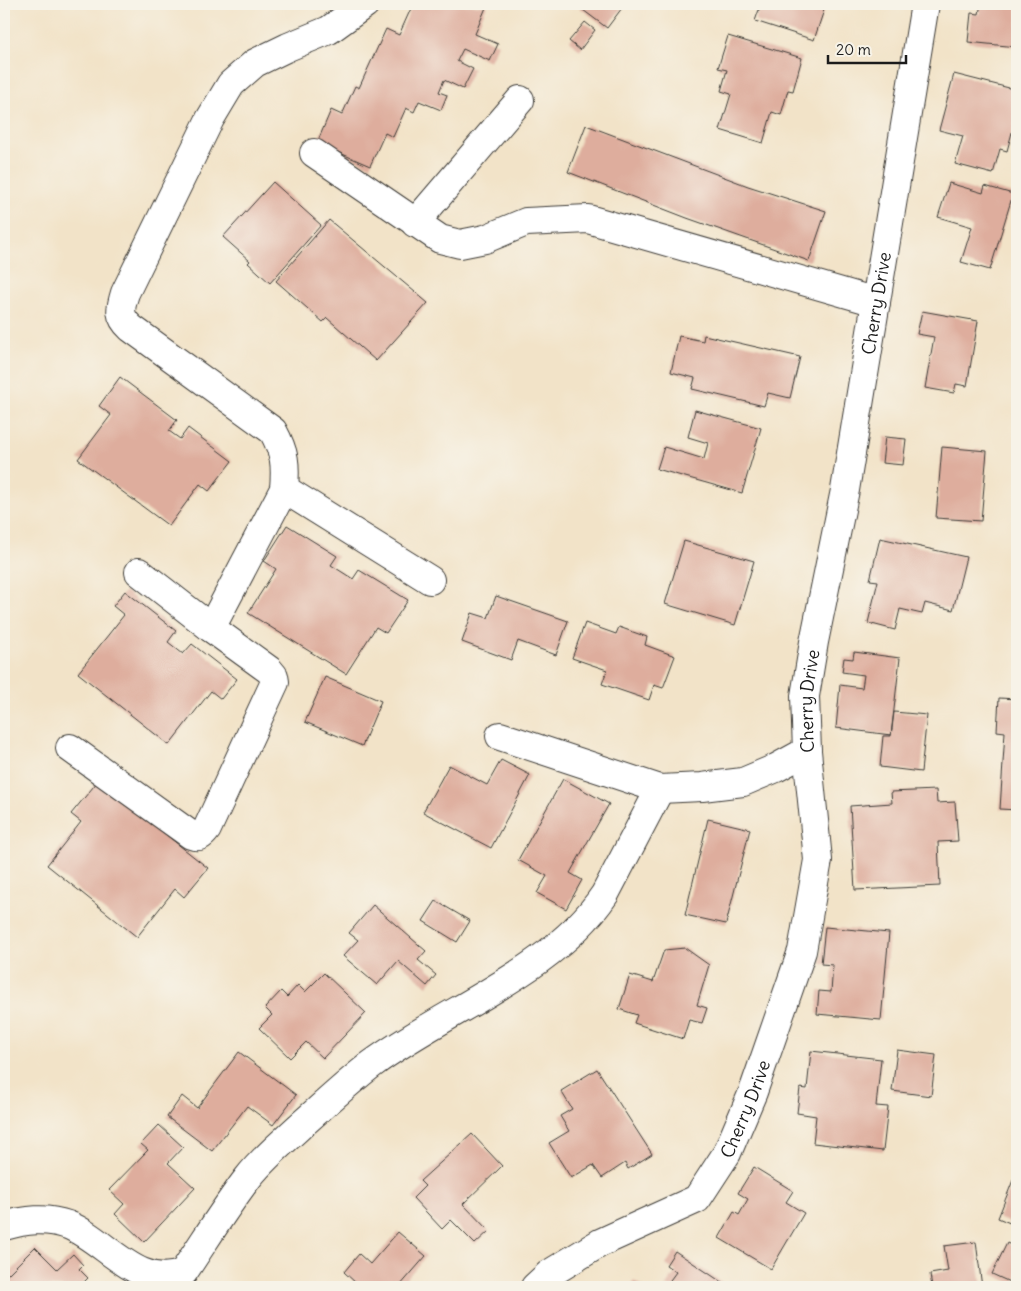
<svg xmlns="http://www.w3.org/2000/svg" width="1021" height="1291" font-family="Delius,sans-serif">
	<rect width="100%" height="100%" fill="#f7f3e8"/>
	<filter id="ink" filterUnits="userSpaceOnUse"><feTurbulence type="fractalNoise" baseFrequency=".02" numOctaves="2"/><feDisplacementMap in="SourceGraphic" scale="10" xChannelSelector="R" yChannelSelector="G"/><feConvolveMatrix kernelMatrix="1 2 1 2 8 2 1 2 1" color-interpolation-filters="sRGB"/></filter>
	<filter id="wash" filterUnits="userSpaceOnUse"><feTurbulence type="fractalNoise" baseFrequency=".0096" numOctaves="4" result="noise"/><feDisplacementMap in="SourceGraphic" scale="20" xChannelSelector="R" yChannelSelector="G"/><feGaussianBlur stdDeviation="1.12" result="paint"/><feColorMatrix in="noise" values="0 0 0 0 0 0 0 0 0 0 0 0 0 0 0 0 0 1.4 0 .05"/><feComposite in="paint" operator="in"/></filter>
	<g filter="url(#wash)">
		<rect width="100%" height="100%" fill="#f2e3c8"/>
		<g id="blocks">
			<path fill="#dead9d" d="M413,4L487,5L475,34L498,44L490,61L463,49L457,61L473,69L463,89L444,80L439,92L447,95L441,110L419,101L414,112L406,108L393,137L385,133L370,166L317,143L331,110L342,115L355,86L359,88L386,29L399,35Z
				M575,4H625L607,28Z
				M761,4H826L814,40L755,21Z
				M981,4H1017V47L968,42L971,13L979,14Z
				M585,22L595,30L580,50L569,41Z
				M728,36L802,58L793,91L788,90L781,115L772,112L763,143L720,130L731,94L721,91L727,70L718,68Z
				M954,74L1017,90V114L1007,151L1000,149L993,174L955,164L963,136L939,130Z
				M586,125L748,186L826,211L809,261L687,218L568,172Z
				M273,182L321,225L270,283L248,263L250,261L223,237Z
				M949,183L983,193L985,186L1013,194L990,270L961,262L972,227L938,217Z
				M329,220L428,303L376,361L327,318L323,322L276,281Z
				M922,311L978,321L967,386L956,384L954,393L925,388L934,337L917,334Z
				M704,335L800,357L790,398L768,393L764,406L692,389L695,378L671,372L679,336L703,341Z
				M120,377L177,420L169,431L180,439L188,428L232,461L209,491L200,484L169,526L78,459L111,415L99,406Z
				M695,410L761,428L742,493L657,469L664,447L704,459L708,443L688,437Z
				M885,437L906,439L903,465L882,463Z
				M942,447L987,451L981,521L936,518Z
				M287,525L337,556L331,565L353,579L359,570L408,600L386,633L376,627L346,674L248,613L276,569L264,561Z
				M880,538L966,557L953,610L925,603L922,614L900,609L895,630L868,623L878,581L870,580Z
				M684,541L754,561L735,625L665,604Z
				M125,591L176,631L168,642L183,654L192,644L237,679L221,699L211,691L169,745L78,673L124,615L113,606Z
				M496,596L568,621L556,655L518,641L511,660L462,642L472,613L488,618Z
				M585,623L616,634L619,627L647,637L645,645L675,656L663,688L654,685L649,700L602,684L607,670L572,658Z
				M854,652L900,658L891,735L836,728L840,685L862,688L864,675L842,672L844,658L853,659Z
				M325,677L381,701L362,746L305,722Z
				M999,698L1017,699V810L1000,809L1005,732L997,731Z
				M894,712L927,715L921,772L880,767L883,736H891Z
				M501,760L530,775L491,848L423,812L449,765L487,785Z
				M563,779L609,804L570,873L582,880L566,909L537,893L547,876L518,860Z
				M98,781L208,868L184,897L175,889L137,937L47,865L81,822L71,814Z
				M936,790L937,803L955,802L958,841L938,842L940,886L855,890L850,806L892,803L891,792Z
				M708,819L750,829L726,924L685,915Z
				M436,901L470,921L457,942L423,921Z
				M373,905L426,951L418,960L436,975L427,986L398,961L377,985L343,956L358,940L349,933Z
				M825,927L889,933L881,1020L817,1014L819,991L831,992L833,965L821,964Z
				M685,948L709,965L697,1005L707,1008L702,1023L689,1020L683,1039L634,1023L637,1015L619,1009L630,975L653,982L664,950Z
				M324,973L366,1013L323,1058L306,1042L290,1058L259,1028L272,1015L265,1008L281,991L287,997L298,985L305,992Z
				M897,1050L936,1055L931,1096L892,1091Z
				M811,1051L881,1059L876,1106L888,1107L883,1151L813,1143L816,1116L797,1113L800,1088L807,1089Z
				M239,1052L296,1095L273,1125L247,1106L212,1151L167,1117L182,1096L197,1108Z
				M597,1069L652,1154L628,1169L625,1163L602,1178L593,1165L571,1178L549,1143L569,1131L560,1116L572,1109L561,1091Z
				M159,1125L183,1147L168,1163L195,1188L144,1242L115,1214L124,1204L109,1190L148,1150L141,1144Z
				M472,1134L502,1166L463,1204L489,1231L475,1244L451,1220L442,1229L413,1198L425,1186L420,1181Z
				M754,1167L793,1191L786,1202L804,1213L771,1269L719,1238L734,1212L739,1215L748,1199L738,1193Z
				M1017,1170V1226L998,1218Z
				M398,1232L426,1256L399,1287H354L357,1284L344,1272L359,1254L370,1264Z
				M976,1242L982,1287H932L930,1274L948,1271L944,1246Z
				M1007,1243L1017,1248V1277L1014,1284L992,1274Z
				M35,1247L57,1269L73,1254L83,1265L79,1269L88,1278L79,1287H4V1278Z
				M675,1251L729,1287H665L676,1272L666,1265Z
				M634,1281L643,1287H630Z"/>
		</g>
	</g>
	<g filter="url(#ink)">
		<use href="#blocks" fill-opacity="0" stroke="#3c3a36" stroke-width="1"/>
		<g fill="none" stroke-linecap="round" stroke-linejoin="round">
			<defs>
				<g id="minor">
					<path d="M314,153L440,239L460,244L485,239L526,222L588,219L876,302"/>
					<path d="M415,223L520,100"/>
					<path d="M284,489L430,580"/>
					<path d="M211,628L284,489C286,464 285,453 273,431L131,328C118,316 120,309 125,293L210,119L231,84L255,63L288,47L329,30L365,4"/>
					<path d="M500,736L660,789L702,787L743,782L776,768L807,751"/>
					<path d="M70,748L191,835C199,838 202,836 207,829L275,682L274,676L269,670L211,628L139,572"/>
					<path d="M4,1226C25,1220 46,1217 68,1225C106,1240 138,1291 183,1273C204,1242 224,1209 247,1179C262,1159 282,1143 300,1126C324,1105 347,1083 372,1064C446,1009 553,972 605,894L660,789"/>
					<path id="s1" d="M535,1287L549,1274L600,1243L697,1199L727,1153L753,1092L802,951L818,860L807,751L805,696L814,642L845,490L925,4"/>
				</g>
			</defs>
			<use href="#minor" stroke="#3c3a36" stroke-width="30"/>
			<use href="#minor" stroke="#fff" stroke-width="28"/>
		</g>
	</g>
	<g text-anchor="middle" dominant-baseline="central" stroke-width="4.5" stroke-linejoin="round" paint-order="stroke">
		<g font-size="18" fill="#1c1c1c" stroke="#f7f3e8">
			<text stroke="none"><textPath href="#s1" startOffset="1112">Cherry Drive</textPath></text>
			<text stroke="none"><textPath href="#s1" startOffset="708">Cherry Drive</textPath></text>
			<text stroke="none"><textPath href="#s1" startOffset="288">Cherry Drive</textPath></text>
		</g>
	</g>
	<rect width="1021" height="1291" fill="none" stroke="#f7f3e8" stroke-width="20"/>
	<path d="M828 55v8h78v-8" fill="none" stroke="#1c1c1c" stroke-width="2.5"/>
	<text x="836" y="55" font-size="15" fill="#1c1c1c" stroke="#f7f3e8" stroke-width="4" paint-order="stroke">20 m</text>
</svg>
